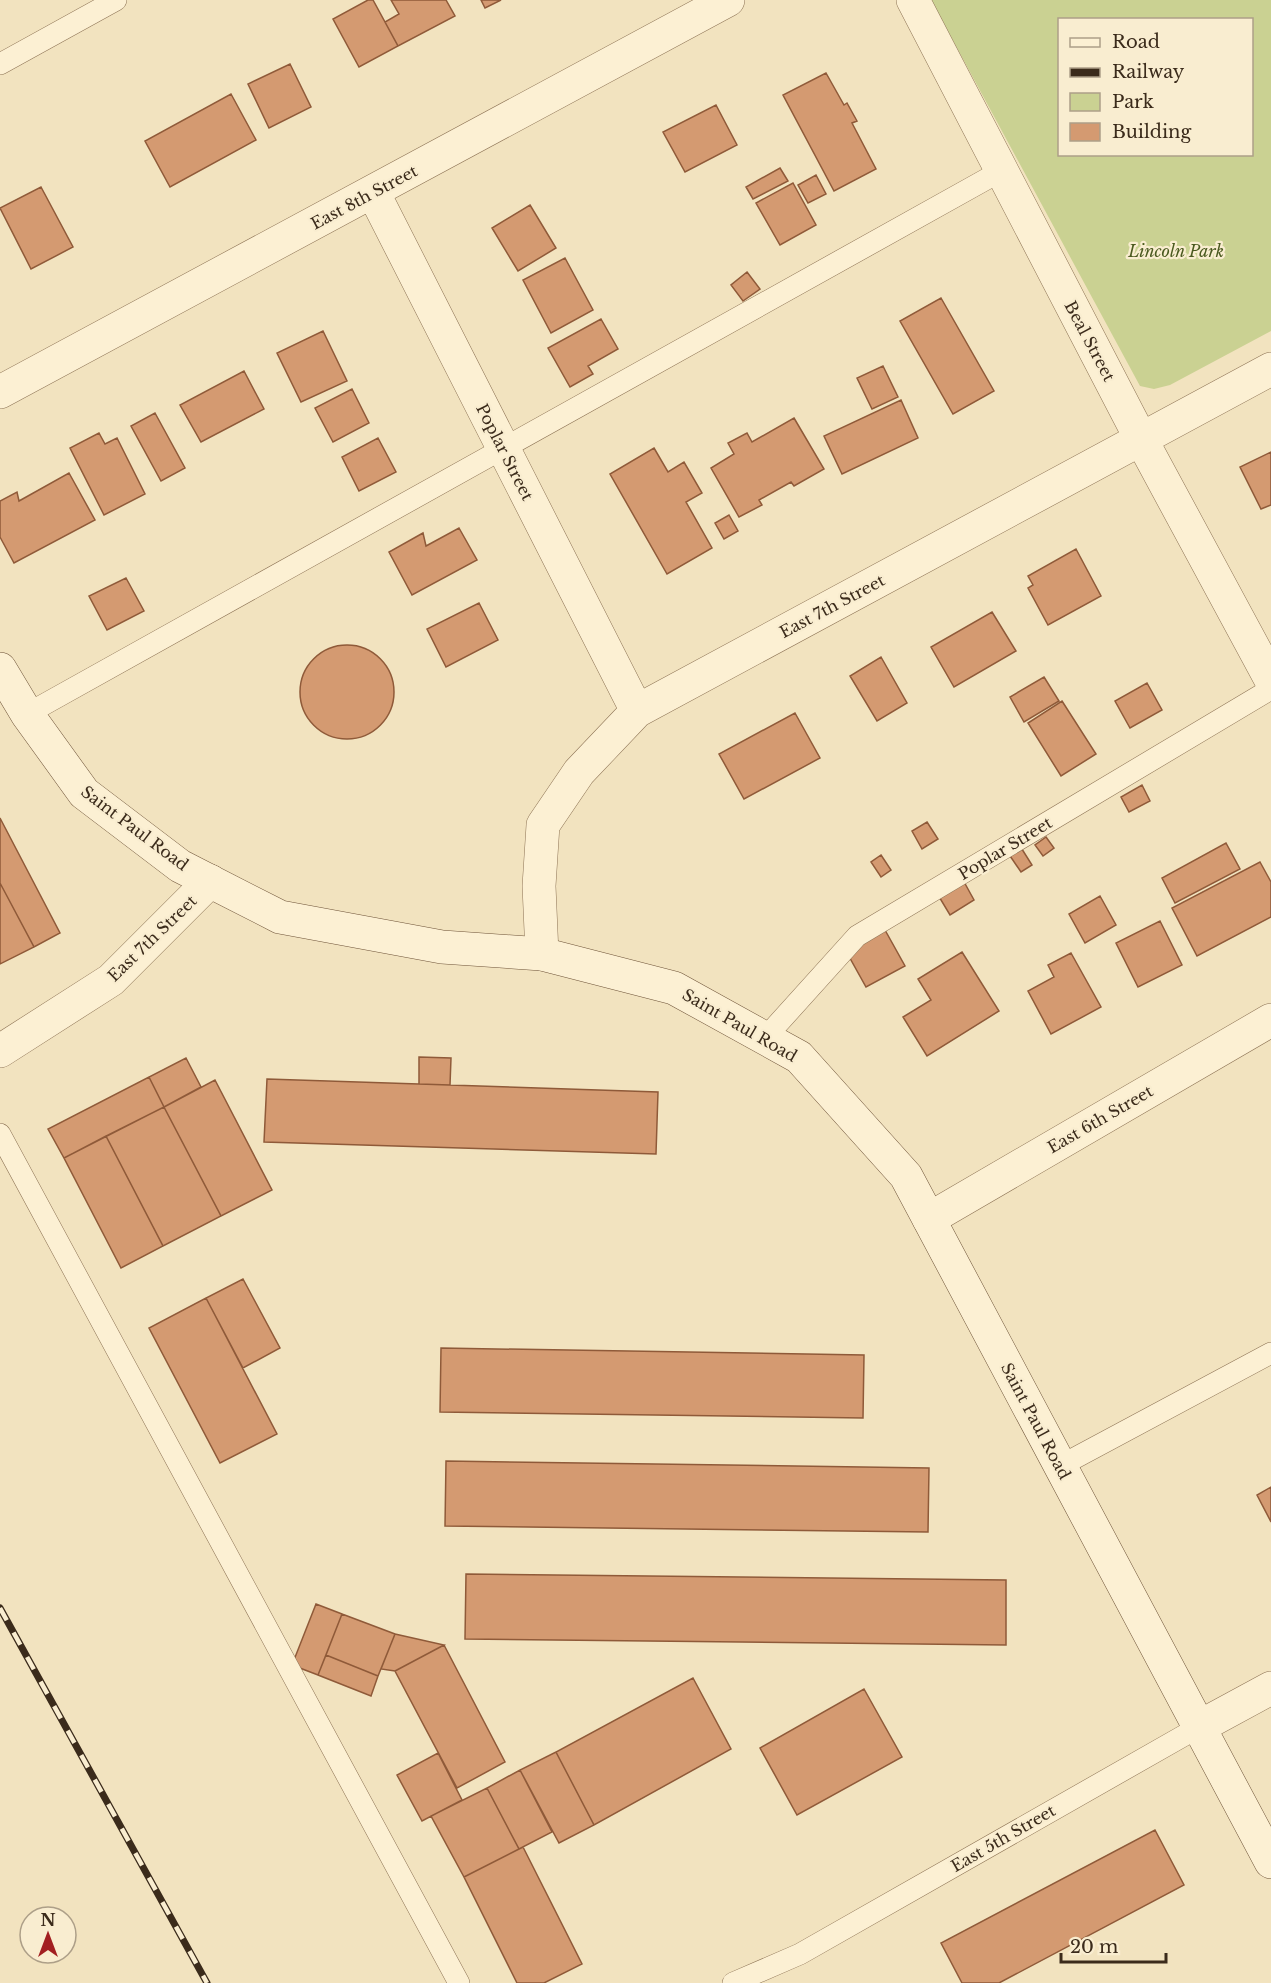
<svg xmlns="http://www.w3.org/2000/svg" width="1271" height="1983" font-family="'Libre Baskerville',serif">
	<rect width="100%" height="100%" fill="#f2e3bf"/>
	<path fill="#cad192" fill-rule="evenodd" d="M931,0H1271V331L1170,385L1154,389L1140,386ZM1060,20H1252V154H1060Z"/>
	<path fill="#d49a71" stroke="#8f5a39" stroke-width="1.5" d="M368,0H373L398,46L359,67L333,19Z
		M391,0H446L455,16L398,46L385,22L399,14Z
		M481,0H501L485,8Z
		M290,64L311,107L269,128L248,84Z
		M826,73L844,105L847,103L857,121L852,123L876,169L834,191L783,95Z
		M231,94L256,140L170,187L145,141Z
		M716,105L737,145L685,172L663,132Z
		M780,168L788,181L753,199L746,187Z
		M816,175L826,194L808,203L798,185Z
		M793,183L816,225L780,245L756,203Z
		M41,187L73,247L31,269L0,208Z
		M530,205L556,248L518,271L492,228Z
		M565,258L593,310L551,333L523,280Z
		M747,272L760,289L743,301L731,285Z
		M941,298L994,391L953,414L900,321Z
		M601,319L618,349L588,366L593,374L570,387L548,348Z
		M323,331L347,381L301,402L277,353Z
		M883,366L898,397L872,409L857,378Z
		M244,371L264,409L201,442L180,405Z
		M352,389L369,423L333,442L315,408Z
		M901,400L918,438L842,474L824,436Z
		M155,413L185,468L161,481L131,426Z
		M794,418L824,469L794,486L791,482L759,500L762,505L739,517L711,468L734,454L728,443L747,433L752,442Z
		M99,433L105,444L117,438L145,494L104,515L70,448Z
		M378,438L396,472L359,491L342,457Z
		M654,448L668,472L684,462L702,493L686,502L712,548L667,574L610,474Z
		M1271,452V505L1261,509L1240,467Z
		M69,473L95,520L14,563L0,537V501L17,492L19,501Z
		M729,515L738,531L724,539L715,523Z
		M459,528L477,560L412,595L389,552L423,533L426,546Z
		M1076,549L1101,596L1048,625L1028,588L1033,585L1028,576Z
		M126,578L144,611L107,630L89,596Z
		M479,603L498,640L446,667L427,629Z
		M992,612L1016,651L954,687L931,647Z
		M300 692a47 47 0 1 1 94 0a47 47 0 1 1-94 0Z
		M881,657L907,703L877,721L850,676Z
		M1044,677L1059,701L1024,722L1010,697Z
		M1147,683L1162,710L1130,728L1115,701Z
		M1062,701L1096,754L1061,776L1028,723Z
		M795,713L820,758L744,799L719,754Z
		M1142,785L1150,801L1129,812L1121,797Z
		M0,818L60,933L34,947L0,883Z
		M927,822L938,839L922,849L912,831Z
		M1046,837L1054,848L1043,856L1035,845Z
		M1226,843L1240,869L1175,903L1162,878Z
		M1020,846L1032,865L1021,872L1008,853Z
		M881,855L891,870L881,877L871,862Z
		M1260,862L1271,882V917L1197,956L1172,908Z
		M963,880L974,900L950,915L938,895Z
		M0,883L34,947L0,964Z
		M1100,896L1116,925L1085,943L1069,914Z
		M1160,921L1182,965L1138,987L1116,943Z
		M885,930L905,966L866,987L846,951Z
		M962,952L999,1011L927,1056L903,1017L931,1000L918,979Z
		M1071,953L1101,1007L1051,1034L1028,991L1054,977L1048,965Z
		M419,1057L451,1058L450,1085L419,1084Z
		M186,1058L201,1087L164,1107L149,1077Z
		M149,1077L164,1107L64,1158L48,1129Z
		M267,1079L658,1092L656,1154L264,1142Z
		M215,1080L272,1190L221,1216L164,1107Z
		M164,1107L221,1216L163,1246L106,1136Z
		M106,1136L163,1246L121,1268L64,1158Z
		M243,1279L280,1348L243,1368L206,1298Z
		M206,1298L277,1434L220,1463L149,1328Z
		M441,1348L864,1355L863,1418L440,1412Z
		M446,1461L929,1468L928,1532L445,1526Z
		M1271,1487V1522L1257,1495Z
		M466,1574L1006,1580V1645L465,1639Z
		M316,1604L342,1614L318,1675L292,1665Z
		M342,1614L395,1634L378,1676L326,1655Z
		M395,1634L444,1645L395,1671L381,1669Z
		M444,1645L505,1762L457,1788L395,1671Z
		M326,1655L378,1676L371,1696L318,1675Z
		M693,1678L731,1749L594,1825L556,1752Z
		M864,1689L902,1757L797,1815L760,1748Z
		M556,1752L594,1825L559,1843L520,1770Z
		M438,1753L462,1800L422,1821L397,1775Z
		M520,1770L552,1832L519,1849L487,1788Z
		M487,1788L519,1849L464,1877L431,1816Z
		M1155,1830L1184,1885L999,1983H962L941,1943Z
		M523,1847L582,1964L544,1983H517L464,1877Z"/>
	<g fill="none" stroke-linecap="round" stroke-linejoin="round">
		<defs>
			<path id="lane" d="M0,64L116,0
				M27,714L1001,171
				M765,1038L857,936L1271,689
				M0,1134L459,1983
				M1060,1466L1271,1353
				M733,1983L800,1954L1199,1727"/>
			<path id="street" d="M913,0L1141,439L1271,680
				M373,192L637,711
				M0,392L728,0
				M542,954L539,886L543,825L579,772L637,711L1271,369
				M0,1051L111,980L210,881
				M929,1219L1271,1020
				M1199,1727L1271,1688"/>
			<path id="secondary" d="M0,669L27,714L84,793L180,866L280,917L442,947L542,954L674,988L799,1057L906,1176L1271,1862"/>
		</defs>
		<use href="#lane" stroke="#8d7355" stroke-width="22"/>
		<use href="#street" stroke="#8d7355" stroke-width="34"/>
		<use href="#secondary" stroke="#6f5439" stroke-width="34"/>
		<use href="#lane" stroke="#fcf0d3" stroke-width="21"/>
		<use href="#street" stroke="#fcf0d3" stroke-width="33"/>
		<use href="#secondary" stroke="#fcf0d3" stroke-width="33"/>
		<defs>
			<path id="rail" d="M0,1608L207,1983"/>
		</defs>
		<use href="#rail" stroke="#3b2b1b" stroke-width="7"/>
		<use href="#rail" stroke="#f9edd0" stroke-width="4.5" stroke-dasharray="14" stroke-linecap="butt"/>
	</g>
	<g text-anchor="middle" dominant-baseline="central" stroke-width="4.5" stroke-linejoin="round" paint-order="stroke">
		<g font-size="16" fill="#3b2b1b" stroke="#f9edd0">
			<text transform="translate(364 197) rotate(-28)">East 8th Street</text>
			<text transform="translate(1090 341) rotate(62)">Beal Street</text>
			<text transform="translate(505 452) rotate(63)">Poplar Street</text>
			<text transform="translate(832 606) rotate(-28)">East 7th Street</text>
			<text transform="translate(135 828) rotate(37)">Saint Paul Road</text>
			<text transform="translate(1005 848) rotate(-31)">Poplar Street</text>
			<text transform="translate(152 938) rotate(-44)">East 7th Street</text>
			<text transform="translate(740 1025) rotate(30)">Saint Paul Road</text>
			<text transform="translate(1100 1119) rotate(-30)">East 6th Street</text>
			<text transform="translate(1036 1421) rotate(62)">Saint Paul Road</text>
			<text transform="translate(1003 1838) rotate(-30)">East 5th Street</text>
		</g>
		<g font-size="16" font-style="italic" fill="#4b5a20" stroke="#f9edd0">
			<text x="1176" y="251">Lincoln Park</text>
		</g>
	</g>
	<rect x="1058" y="18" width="195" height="138" fill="#f9edd0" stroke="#ad9f88" stroke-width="1.5"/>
	<rect x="1070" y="38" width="30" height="9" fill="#fcf0d3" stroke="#ad9f88" stroke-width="1.5"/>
	<text x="1112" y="48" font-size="18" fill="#3b2b1b">Road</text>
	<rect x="1070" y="68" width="30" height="9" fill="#3b2b1b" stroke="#ad9f88" stroke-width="1.5"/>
	<text x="1112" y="78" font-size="18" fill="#3b2b1b">Railway</text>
	<rect x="1070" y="93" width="30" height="18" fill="#cad192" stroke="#ad9f88" stroke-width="1.5"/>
	<text x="1112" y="108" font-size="18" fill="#3b2b1b">Park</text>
	<rect x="1070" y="123" width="30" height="18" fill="#d49a71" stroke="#ad9f88" stroke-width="1.5"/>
	<text x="1112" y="138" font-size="18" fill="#3b2b1b">Building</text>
	<g transform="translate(48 1935)"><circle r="28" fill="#f9edd0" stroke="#ad9f88" stroke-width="1.5"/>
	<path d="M0-4.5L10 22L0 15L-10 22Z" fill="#a21f21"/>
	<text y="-9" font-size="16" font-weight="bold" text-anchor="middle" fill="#3b2b1b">N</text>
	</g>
	<path d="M1061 1953v9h105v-9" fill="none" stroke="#3b2b1b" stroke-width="3"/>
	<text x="1070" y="1953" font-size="18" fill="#3b2b1b" stroke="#f9edd0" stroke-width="4.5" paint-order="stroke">20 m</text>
</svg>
